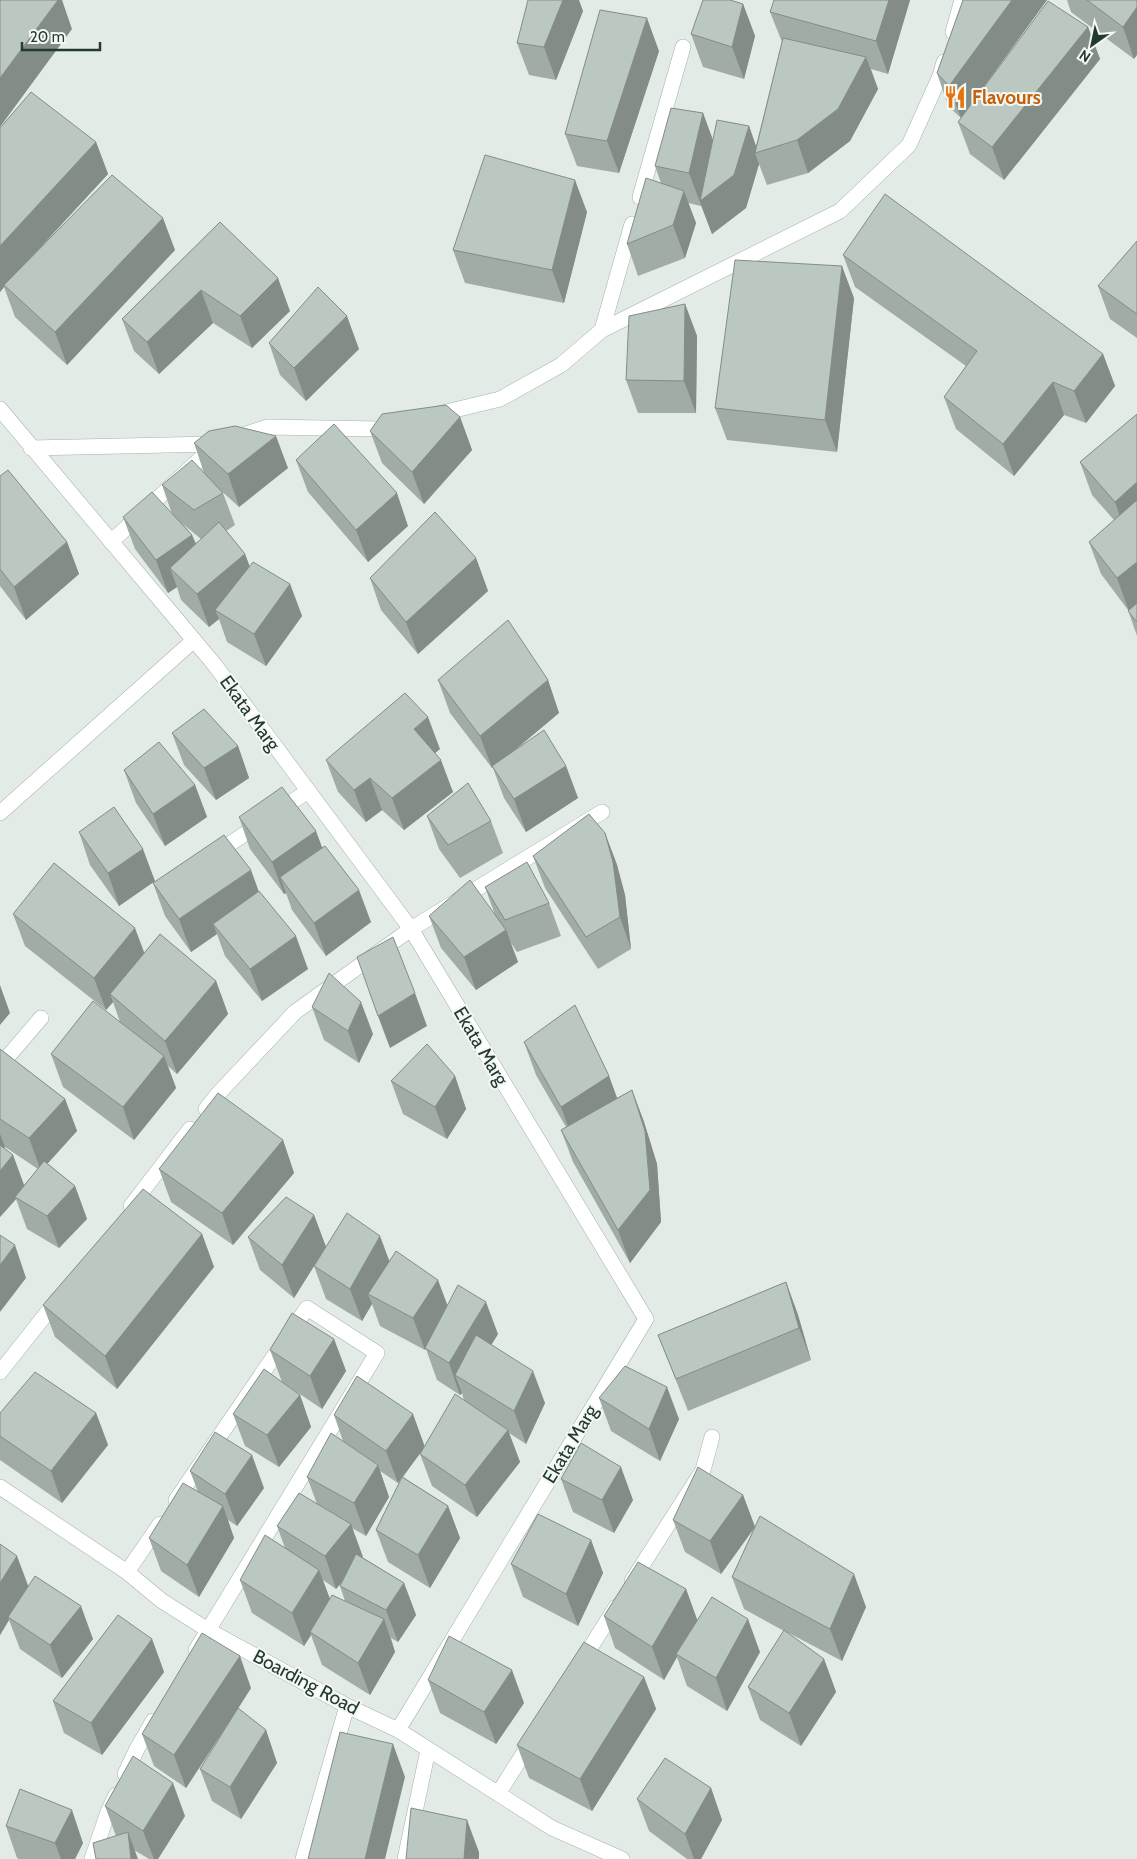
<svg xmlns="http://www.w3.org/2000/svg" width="1137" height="1859" font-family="Cabin,sans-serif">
	<rect width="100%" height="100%" fill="#e3ebe6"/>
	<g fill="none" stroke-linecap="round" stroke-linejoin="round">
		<defs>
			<path id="minor" d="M953,32L962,0
				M640,197L683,47
				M602,330L632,224
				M0,409L214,664L411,929L646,1319L398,1730
				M434,415L500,399L561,365L602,330L840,211L909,145L940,76L944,62
				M237,437L267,427L380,429L392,426
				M31,448L213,444
				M111,542L214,446
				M0,813L194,640
				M215,854L308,791
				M0,1066L41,1018
				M206,1109L217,1095L295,1012L411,929L602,812
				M131,1206L190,1129
				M0,1372L58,1299
				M0,1487L127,1572L162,1601L208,1630L347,1706L398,1730L552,1828L622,1859
				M176,1500L307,1308L377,1353L196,1650
				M127,1572L160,1524
				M632,1581L703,1470L712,1437
				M580,1664L616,1607
				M125,1774L137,1749L153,1721
				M498,1794L532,1740
				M92,1859L108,1812L116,1795
				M303,1859L347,1706
				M405,1859L428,1750"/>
		</defs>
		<use href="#minor" stroke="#a6b2ac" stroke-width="16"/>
		<use href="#minor" stroke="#fff" stroke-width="15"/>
	</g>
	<path fill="#a1aca6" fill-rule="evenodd" d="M910,0L888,74L871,69L878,89L850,141L808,173L767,185L759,164L746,208L712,234L701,205V206L688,203L696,223L685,258L638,276L627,244L661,183L655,166L703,113L713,140L749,126L756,146L782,42L770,12Z
		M963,0H1047L961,118L948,106L937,73Z
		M1067,0H1137L1134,59L1071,12Z
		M743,4L755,36L744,79L703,67L691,34Z
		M583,11L556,80L529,75L517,43Z
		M1088,27L1100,59L1004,180L970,154L958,122Z
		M659,51L619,173L577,166L565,134Z
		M0,128L96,142L108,174L43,244L175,250L67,365L15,317L4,287L0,292Z
		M587,212L564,303L465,283L453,250Z
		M220,222L290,311L252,348L213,323L159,374L134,351L122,319Z
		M1137,241V338L1110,319L1098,286Z
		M843,255L1103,354L1115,386L1086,423L1064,415L1014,476L956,429L944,397L966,366L855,287Z
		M854,298L837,452L727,440L715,408Z
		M685,304L697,336L696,413H638L626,380Z
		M269,343L359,349L306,401L280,375Z
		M1137,414V636L1128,610L1101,574L1089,542L1114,520L1092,495L1080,462Z
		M460,417L472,450L424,504L382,463L370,431Z
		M194,443L288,468L239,507L217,487L223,493L235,525L226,531L245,554L250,567L290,584L302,616L266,666L227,642L219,619L209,627L181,600L177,587L168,593L135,549L123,517L172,514L162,485L204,473ZM183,524L201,539L196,543L192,535Z
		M296,460L408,526L368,562L308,492Z
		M0,476L67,542L79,574L26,620L0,586Z
		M476,558L488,591L418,654L381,610L370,578Z
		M438,680H548L559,713L513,752L566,766L578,798L526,832L504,798L493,768H492L450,713Z
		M172,733L238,746L249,778L216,800L184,765Z
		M440,749L435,753L453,792L404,830L382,810L366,822L338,792L326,760Z
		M124,770L195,785L207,817L165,846L136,803Z
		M427,816L491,821L503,853L460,878L439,849Z
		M239,817L322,848L371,922L326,956L292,910L286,893L284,894L250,849Z
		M79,832L155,881L119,906L90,865Z
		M605,833L617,865L625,895L631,949L598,969L545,888L533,856Z
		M153,883L258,891L308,969L262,1001L225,956L217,934L191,952L165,916Z
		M485,887L549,903L561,936L517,952L509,940L518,962L476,990L441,948L429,916L495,915Z
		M13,914L144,953L216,981L228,1014L177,1074L168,1066L176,1088L134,1140L63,1087L51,1054L120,1022L113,1002L106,1010L25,946Z
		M312,1007L373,1034L359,1063L324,1040Z
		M524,1042L609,1076L617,1098L632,1090L644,1122L657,1164L661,1222L630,1263L573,1162L561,1130L566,1127L536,1075Z
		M0,1049L65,1099L77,1131L47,1163L75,1186L87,1219L59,1248L27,1229L16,1199L0,1217ZM5,1147L38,1169L24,1185L13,1155L4,1148Z
		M455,1076L466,1109L447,1139L403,1114L391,1081Z
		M283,1140L294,1173L233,1245L171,1202L159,1169Z
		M314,1215L326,1247L389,1261L447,1306L498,1334L491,1345L545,1403L526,1444L509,1433L520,1462L477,1517L432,1486L420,1454L423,1448L403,1477L448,1506L460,1538L430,1588L388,1562L376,1530L402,1478L398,1483L380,1471L389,1497L366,1536L352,1528L362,1557L404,1583L416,1615L398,1642L391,1638L395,1652L370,1695L322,1665L311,1635L304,1646L252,1613L240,1580L285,1548L277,1526L317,1504L307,1477L343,1441L334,1415L425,1446L464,1401L462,1393L460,1395L437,1380L426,1349L425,1350L380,1326L372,1304L362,1321L326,1299L314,1266L294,1298L260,1270L248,1237ZM323,1580L336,1589L342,1582L340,1586L345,1601L330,1599Z
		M202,1234L214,1267L117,1389L55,1337L43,1305Z
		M786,1282L798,1315L811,1360L688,1411L658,1335Z
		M334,1339L346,1371L322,1409L285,1384L300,1395L311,1427L279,1467L245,1446L233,1414L282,1382L270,1350Z
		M599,1398L679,1419L660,1461L611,1431Z
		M0,1413H96L108,1445L62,1503L0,1460Z
		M190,1471L264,1488L237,1526L228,1520L234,1538L199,1597L161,1571L149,1538L198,1492Z
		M561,1479L633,1500L614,1533L573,1512Z
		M743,1495L755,1527L866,1607L842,1661L785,1631L824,1659L836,1692L801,1746L760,1720L748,1687L784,1631L744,1609L732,1577L755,1527L721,1574L685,1552L673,1520Z
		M591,1540L603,1573L578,1626L523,1597L511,1564Z
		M0,1544L28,1587L93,1639L62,1678L20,1649L9,1620L0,1635Z
		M686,1589L697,1620L760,1652L727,1711L687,1686L677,1657L664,1680L615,1648L604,1616Z
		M152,1639L164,1672L102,1755L64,1733L53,1701Z
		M644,1677L656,1709L592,1811L529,1778L517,1745Z
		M428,1680L524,1703L496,1744L440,1713Z
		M251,1688L238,1709L266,1730L277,1763L241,1819L212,1801L200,1769L230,1721L186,1788L154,1766L142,1734Z
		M711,1788L722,1820L701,1859H687L649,1831L637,1799Z
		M105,1806L185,1816L158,1859H149L134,1850L116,1836Z
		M6,1826L83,1843L75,1859H19L17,1858Z"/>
	<path fill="#838c87" d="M58,0H62L72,29L0,127V78Z
		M563,0H579L583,11L556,80L544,47Z
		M889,0H910L888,74L876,41Z
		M1012,0H1047L961,118L949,86Z
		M743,4L755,36L744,79L732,47Z
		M1137,7V55L1134,59L1123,27Z
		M647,18L659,51L619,173L607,141Z
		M1088,27L1100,59L1004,180L992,147Z
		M866,57L878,89L850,141L808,173L797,140Z
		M703,113L715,146L749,126L758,152L755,153L759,164L746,208L712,234L689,173Z
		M96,142L108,174L5,286L4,285V287L0,292V246Z
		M575,180L587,212L564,303L552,270Z
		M684,191L696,223L685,258L673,225Z
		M163,218L175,250L67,365L55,332Z
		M842,266L854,298L837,452L825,420Z
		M278,278L290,311L252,348L240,316Z
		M201,290L213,323L159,374L147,342Z
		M685,304L697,336L696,413L684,381Z
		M347,316L359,349L306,401L294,368Z
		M1103,354L1115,386L1086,423L1074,391Z
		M1053,382L1064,415L1014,476L1003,444Z
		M460,417L472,450L424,504L412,472Z
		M276,436L288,468L239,507L228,474Z
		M1137,482V525L1126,534L1115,502Z
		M397,493L408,526L368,562L356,530Z
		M192,535L204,567L170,568L177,587L168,593L156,560Z
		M67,542L79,574L26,620L14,587Z
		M245,554L257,587L215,610L219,619L209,627L197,594Z
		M476,558L488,591L418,654L406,622Z
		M1137,562V604L1129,611L1117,578Z
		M290,584L302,616L266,666L254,634Z
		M548,680L559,713L493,768L492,766V768L480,736Z
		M428,717L440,749L425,761L414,729Z
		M238,746L249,778L216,800L204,768Z
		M441,760L453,792L404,830L392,798Z
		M566,766L578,798L526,832L514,799Z
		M370,778L382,810L366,822L354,790Z
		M195,785L207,817L165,846L153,814Z
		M316,831L328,863L280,877L286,893L284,894L272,862Z
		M605,833L617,865L625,895L631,949L620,917Z
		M143,849L155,881L119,906L108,873Z
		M251,870L263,903L213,924L217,934L191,952L179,919Z
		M359,890L371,922L326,956L314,923Z
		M135,928L147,960L110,994L113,1002L106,1010L94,978Z
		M506,930L518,962L476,990L464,957Z
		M296,936L308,969L262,1001L250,969Z
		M216,981L228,1014L177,1074L165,1041Z
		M0,985L10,1013L0,1025Z
		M415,993L427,1026L390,1048L378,1016Z
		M361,1002L373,1034L359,1063L348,1031Z
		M164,1056L176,1088L134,1140L123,1107Z
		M455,1076L466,1109L447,1139L435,1107Z
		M609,1076L621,1109L573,1140L561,1107Z
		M632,1090L644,1122L657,1164L661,1222L630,1263L618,1230Z
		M65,1099L77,1131L41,1171L29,1138Z
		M0,1134L5,1147L0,1152Z
		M283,1140L294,1173L233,1245L222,1213Z
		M13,1155L25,1188L15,1197L16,1199L0,1217V1171Z
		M75,1186L87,1219L59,1248L47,1216Z
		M314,1215L326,1247L294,1298L282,1265Z
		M202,1234L214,1267L117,1389L105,1356Z
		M380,1236L392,1268L368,1294L372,1304L362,1321L350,1289Z
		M15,1245L26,1278L0,1312V1265Z
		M438,1280L450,1312L425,1350L413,1318Z
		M786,1282L798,1315L811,1360L799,1328Z
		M486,1302L498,1334L468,1383L455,1375L462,1393L460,1395L449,1363Z
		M334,1339L346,1371L322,1409L310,1376Z
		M533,1371L545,1403L526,1444L514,1411Z
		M667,1387L679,1419L660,1461L649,1429Z
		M300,1395L311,1427L279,1467L267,1435Z
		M96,1413L108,1445L62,1503L51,1471Z
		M413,1414L425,1447L398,1483L386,1451Z
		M508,1430L520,1462L477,1517L465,1485Z
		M252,1455L264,1488L237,1526L225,1494Z
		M378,1465L389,1497L366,1536L354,1503Z
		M621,1467L633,1500L614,1533L602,1500Z
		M743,1495L755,1527L721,1574L710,1541Z
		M223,1506L234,1538L199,1597L187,1565Z
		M448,1506L460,1538L430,1588L418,1555Z
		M351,1524L363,1557L336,1589L325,1556Z
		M591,1540L603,1573L578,1626L566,1594Z
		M17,1556L29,1588L8,1617L9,1620L0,1635V1583Z
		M319,1570L331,1602L310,1632L311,1635L304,1646L292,1613Z
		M854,1574L866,1607L842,1661L830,1629Z
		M404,1583L416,1615L398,1642L386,1610Z
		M686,1589L698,1622L676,1654L677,1657L664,1680L652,1647Z
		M81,1606L93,1639L62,1678L50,1645Z
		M384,1619L395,1652L370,1695L358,1663Z
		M748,1619L760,1652L727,1711L716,1678Z
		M152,1639L164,1672L102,1755L91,1723Z
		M240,1656L251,1688L186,1788L174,1755Z
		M824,1659L836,1692L801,1746L789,1713Z
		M512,1670L524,1703L496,1744L484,1712Z
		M644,1677L656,1709L592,1811L580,1779Z
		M266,1730L277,1763L241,1819L230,1787Z
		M393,1744L405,1777L385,1859H365Z
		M173,1783L185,1816L158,1859H154L143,1831Z
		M711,1788L722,1820L701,1859H694L685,1834Z
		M72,1810L83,1843L75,1859H61L55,1843Z
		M467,1820L479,1852V1859H464Z
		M128,1832L138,1859H131Z"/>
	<path fill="#bbc8c1" stroke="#838c87" d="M0,0H58L0,78Z
		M528,0H563L544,47L517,43Z
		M703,0H730L743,4L732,47L691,34Z
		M774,0H889L876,41L770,12Z
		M963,0H1012L949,86L937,73Z
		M1087,0H1137V7L1123,27Z
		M1048,1L1088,27L992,147L958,122Z
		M600,10L647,18L607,141L565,134Z
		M783,38L866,57L838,109L797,140L755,153Z
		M31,92L96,142L0,246V128Z
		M671,108L703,113L689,173L655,166Z
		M717,120L749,126L734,175L700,201Z
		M485,155L575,180L552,270L453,250Z
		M112,175L163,218L55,332L4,285Z
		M646,178L684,191L673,225L627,244Z
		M885,194L1103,354L1074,391L1053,382L1003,444L944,397L977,351L843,255Z
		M220,222L278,278L240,316L201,290L147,342L122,319Z
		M1137,241V314L1098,286Z
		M735,260L842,266L825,420L715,408Z
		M318,287L347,316L294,368L269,343Z
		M685,304L684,381L626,380L629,316Z
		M446,405L460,417L412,472L370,431L382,414Z
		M1137,414V482L1115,502L1080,462Z
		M334,424L397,493L356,530L296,460Z
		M235,426L276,436L228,474L194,443L209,431Z
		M192,460L223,493L194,510L162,485Z
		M8,470L67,542L14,587L0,569V476Z
		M152,492L192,535L156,560L123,517Z
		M1137,500V562L1117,578L1089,542Z
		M435,512L476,558L406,622L370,578Z
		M219,522L245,554L197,594L170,568Z
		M253,562L290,584L254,634L215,610Z
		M1137,603V622L1128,611Z
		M508,620L548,680L480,736L438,680Z
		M405,693L428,717L414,729L441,760L392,798L370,778L354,790L326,760Z
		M204,709L238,746L204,768L172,733Z
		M544,730L566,766L514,799L492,766Z
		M159,742L195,785L153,814L124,770Z
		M468,783L491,821L448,845L427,816Z
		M282,787L316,831L272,862L239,817Z
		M114,807L143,849L108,873L79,832Z
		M589,814L605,833L613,862L620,917L586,937L533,856Z
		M224,835L251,870L179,919L153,883Z
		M325,846L359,890L314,923L280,877Z
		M527,862L549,903L505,920L485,887Z
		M54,863L135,928L94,978L13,914Z
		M470,880L506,930L464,957L429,916Z
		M259,891L296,936L250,969L213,924Z
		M160,934L216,981L165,1041L110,994Z
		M393,937L415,993L378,1016L357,957Z
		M329,973L361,1002L348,1031L312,1007Z
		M93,1001L164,1056L123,1107L51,1054Z
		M575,1005L609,1076L561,1107L524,1042Z
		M427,1044L455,1076L435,1107L391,1081Z
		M0,1049L65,1099L29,1138L0,1119Z
		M632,1090L645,1131L650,1190L618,1230L561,1130Z
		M218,1093L283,1140L222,1213L159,1169Z
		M0,1145L13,1155L0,1171Z
		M44,1161L75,1186L47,1216L15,1197Z
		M143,1189L202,1234L105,1356L43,1305Z
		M286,1197L314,1215L282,1265L248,1237Z
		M347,1213L380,1236L350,1289L314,1266Z
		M0,1235L15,1245L0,1265Z
		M396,1251L438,1280L413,1318L368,1294Z
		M786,1282L799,1328L676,1379L658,1335Z
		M458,1285L486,1302L449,1363L425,1348Z
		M292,1313L334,1339L310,1376L270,1350Z
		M476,1335L533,1371L514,1411L455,1375Z
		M625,1366L667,1387L649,1429L599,1398Z
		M264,1369L300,1395L267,1435L233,1414Z
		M35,1372L96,1413L51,1471L0,1436V1413Z
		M357,1376L413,1414L386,1451L334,1415Z
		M455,1394L508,1430L465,1485L420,1454Z
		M215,1432L252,1455L225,1494L190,1471Z
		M331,1433L378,1465L354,1503L307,1477Z
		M581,1443L621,1467L602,1500L561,1479Z
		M698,1467L743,1495L710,1541L673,1520Z
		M402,1477L448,1506L418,1555L376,1530Z
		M183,1483L223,1506L187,1565L149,1538Z
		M299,1493L351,1524L325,1556L277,1526Z
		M538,1514L591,1540L566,1594L511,1564Z
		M760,1516L854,1574L830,1629L732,1577Z
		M265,1535L319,1570L292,1613L240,1580Z
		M0,1544L17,1556L0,1583Z
		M356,1554L404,1583L386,1610L340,1586Z
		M638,1562L686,1589L652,1647L604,1616Z
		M35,1576L81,1606L50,1645L8,1617Z
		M332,1595L384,1619L358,1663L310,1632Z
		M712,1597L748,1619L716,1678L676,1654Z
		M118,1615L152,1639L91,1723L53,1701Z
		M784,1630L824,1659L789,1713L748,1687Z
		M202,1633L240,1656L174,1755L142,1734Z
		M449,1636L512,1670L484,1712L428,1680Z
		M584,1642L644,1677L580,1779L517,1745Z
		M238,1708L266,1730L230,1787L200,1769Z
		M340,1732L393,1744L365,1859H308Z
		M133,1756L173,1783L143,1831L105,1806Z
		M665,1758L711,1788L685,1834L637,1799Z
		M20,1789L72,1810L55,1843L6,1826Z
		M411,1808L467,1820L464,1859H406Z
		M128,1832L131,1859H96L93,1843Z"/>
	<defs>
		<symbol id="restaurant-bare" viewBox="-9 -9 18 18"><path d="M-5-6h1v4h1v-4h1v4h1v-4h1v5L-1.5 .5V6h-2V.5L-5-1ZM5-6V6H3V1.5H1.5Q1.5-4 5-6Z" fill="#e8710a" stroke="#f3f8f4" stroke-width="2.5" paint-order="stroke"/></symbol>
	</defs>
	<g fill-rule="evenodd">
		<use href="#restaurant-bare" x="939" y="81" width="32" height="32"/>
	</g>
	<g text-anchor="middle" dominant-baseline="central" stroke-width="4" stroke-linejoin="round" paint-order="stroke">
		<g font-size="19" font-weight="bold" fill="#c56008" stroke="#f3f8f4" text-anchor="start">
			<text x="972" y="97">Flavours</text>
		</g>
		<g font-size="19" fill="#243a31" stroke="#f3f8f4">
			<text transform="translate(250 713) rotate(54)">Ekata Marg</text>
			<text transform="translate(481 1046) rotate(59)">Ekata Marg</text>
			<text transform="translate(570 1444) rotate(-59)">Ekata Marg</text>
			<text transform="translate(306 1682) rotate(28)">Boarding Road</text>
		</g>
	</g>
	<g transform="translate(1092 45) rotate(213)" stroke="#f3f8f4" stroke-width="4" paint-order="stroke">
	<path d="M0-4L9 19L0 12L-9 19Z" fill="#243a31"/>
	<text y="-8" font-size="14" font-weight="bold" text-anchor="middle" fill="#243a31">N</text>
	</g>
	<path d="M22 42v8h78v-8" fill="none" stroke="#243a31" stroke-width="2.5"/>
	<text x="30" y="42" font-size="15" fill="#243a31" stroke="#f3f8f4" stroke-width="4" paint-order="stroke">20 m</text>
</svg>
